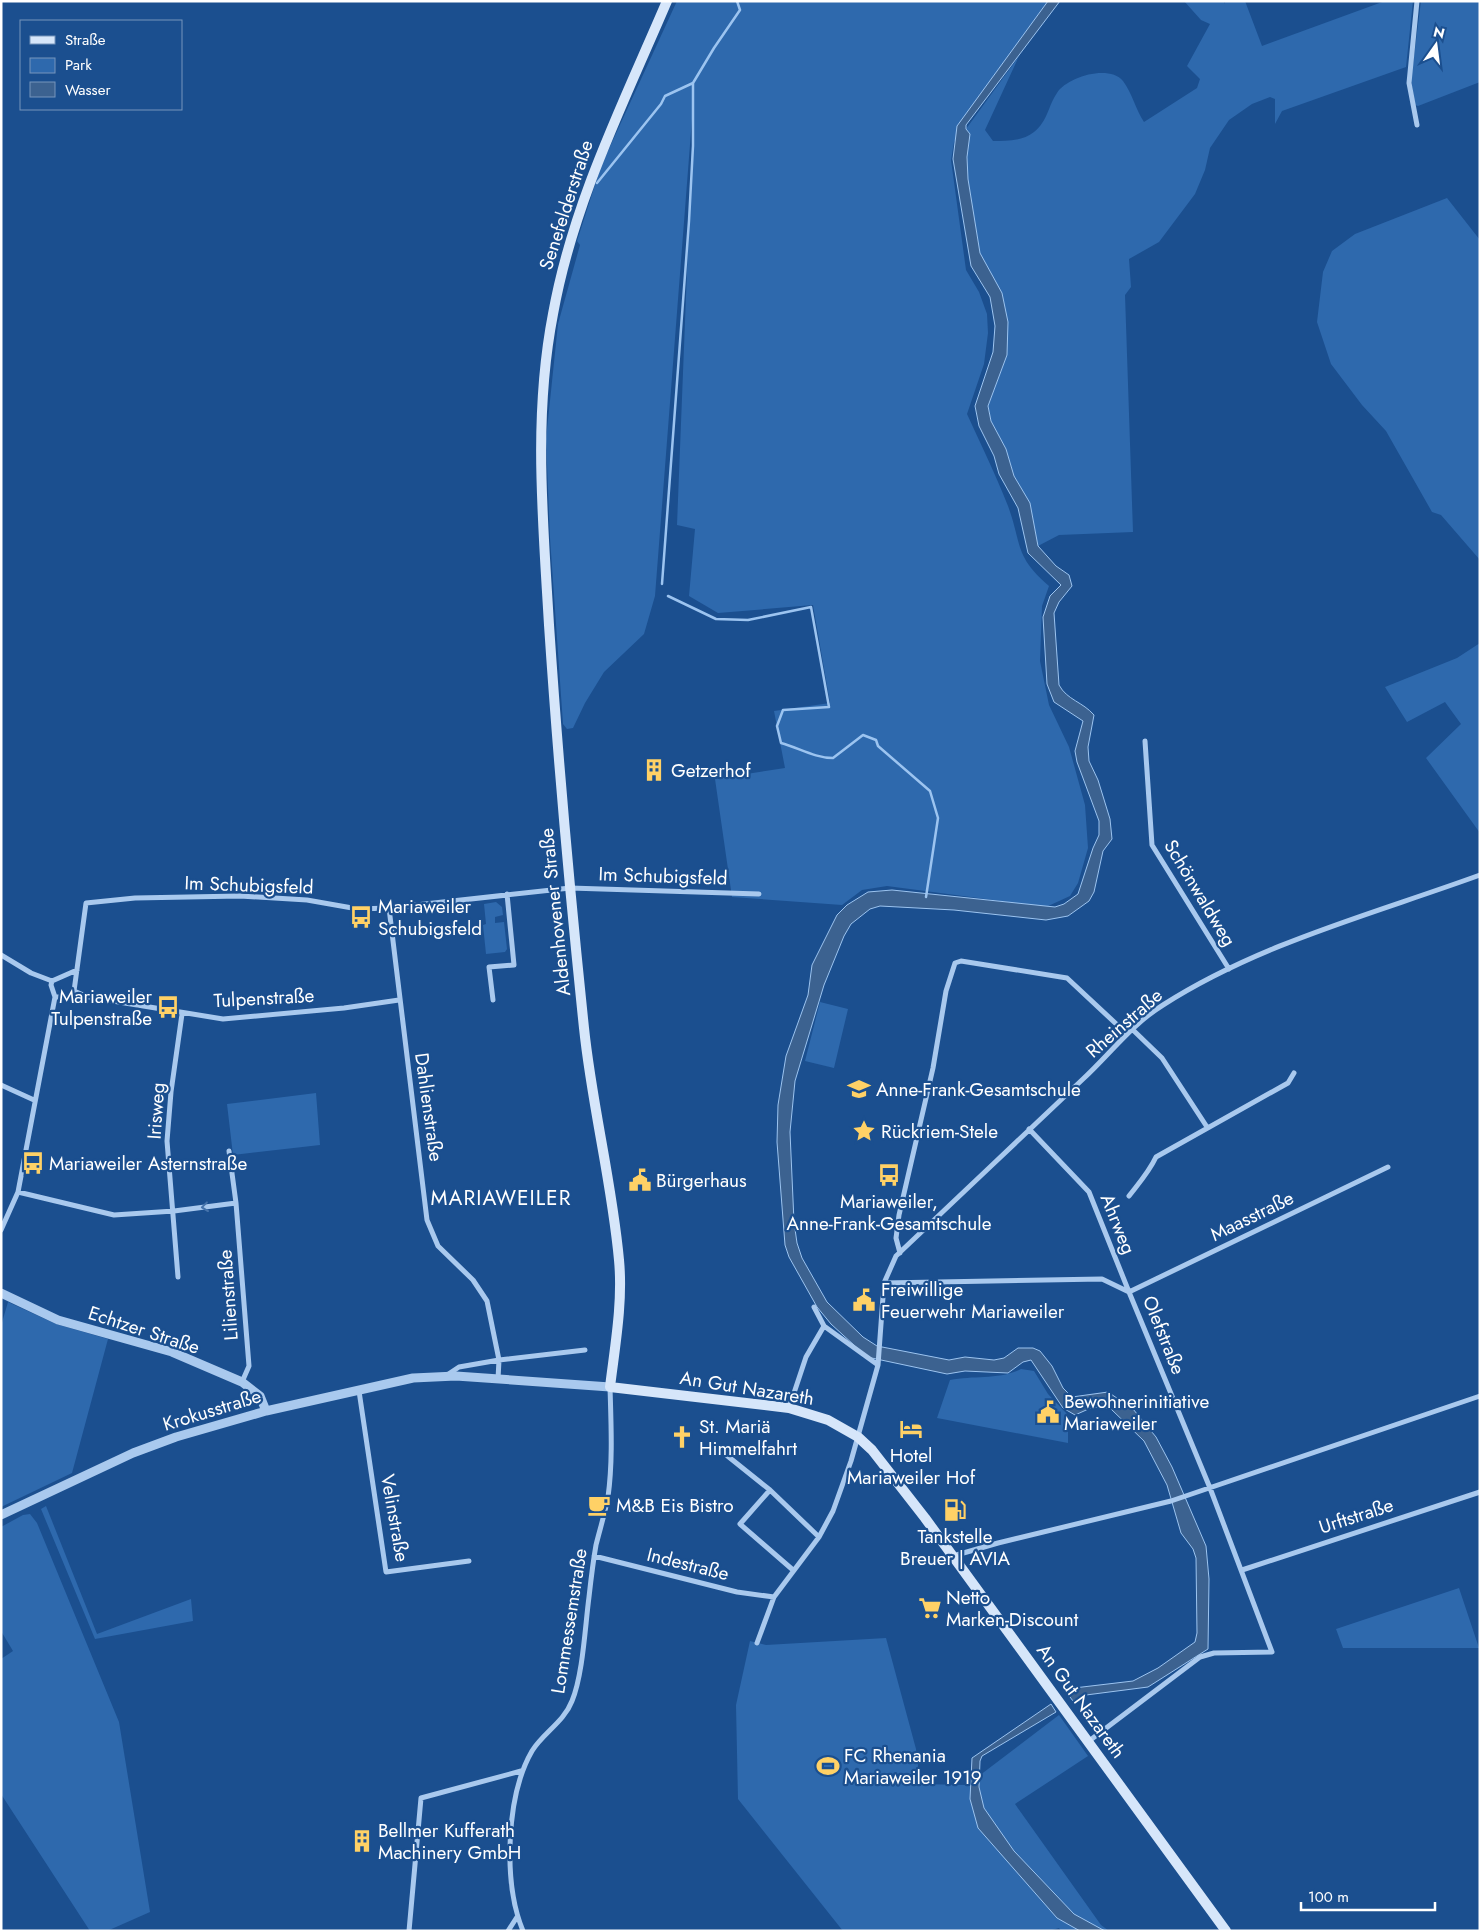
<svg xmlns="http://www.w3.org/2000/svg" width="1481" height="1932" font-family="Jost,sans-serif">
	<rect width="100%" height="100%" fill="#1b4f8f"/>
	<path fill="#2e69ad" d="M677,1H1048L1002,65L954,142L951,160L966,270L979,292L987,314L988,333L984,364L967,414C981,445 996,475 1008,506C1022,544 1014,556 1049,586L1042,606L1040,661L1049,705L1069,747L1085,805L1088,848L1078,883L1070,896L1046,907L887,886L862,890L842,905L732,897L715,779L785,768L774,711L830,703L813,605L718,613L689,596L695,529L677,525L694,93L655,596L644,634L604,672L585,703L573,728L567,729L563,724L550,538L546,439L558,324L580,245L577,241L601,166Z
		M1184,1H1224L1225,4V1H1245L1262,46L1385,1H1413L1406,67L1282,111L1275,124V99L1270,97L1252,104L1229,120L1210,148L1205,170L1195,194L1159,242L1129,259L1131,287L1125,295L1133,532L1059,535L1038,546L1030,504L1014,476L1006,449L991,421L988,406L1007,355L989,272L980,253L968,179L966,129L1019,56L985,130L993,141C1007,141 1023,141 1034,132C1048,121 1048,106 1057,93C1067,77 1109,64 1123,81C1132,93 1136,110 1144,122L1197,88L1200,79L1187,66L1210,24L1201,20Z
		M1421,1H1480V82L1418,106L1415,105L1411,80Z
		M1447,198L1480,240V560L1441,515L1432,512L1386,431L1362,405L1331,364L1317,322L1323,272L1332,251L1355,234Z
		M1480,643V833L1426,758L1461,724L1445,702L1407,722L1385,687L1457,658Z
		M496,902L502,907L503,915L495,917V923L504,922L507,949L505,952L486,954L483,925L486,924L484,904Z
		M820,1002L848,1009L834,1068L805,1061Z
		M316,1093L320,1145L233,1155L227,1104Z
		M8,1302L56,1324L108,1339L72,1473L1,1507V1326Z
		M1021,1369L1034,1371L1048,1394L1068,1415V1443L937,1418L950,1380C974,1375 999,1380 1021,1369Z
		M46,1506L97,1634L191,1599L193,1621L95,1639L41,1509Z
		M30,1514L37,1523L119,1722L150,1912L107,1931H90L1,1794V1659L13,1651L1,1631V1527L23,1515Z
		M1459,1588L1479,1648H1343L1336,1629Z
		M886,1638L916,1749L920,1784L967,1785L1059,1715L1088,1756L1015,1804L1101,1925L1109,1931H1061L1059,1928L1049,1931H843L738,1799L736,1705L750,1641L766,1645Z"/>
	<path fill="#3c6290" stroke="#9cc4f0" d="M1048,1H1060L966,125V129L970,134L967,157L968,179L980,253L1002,293L1008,322L1007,355L988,406L991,421L1006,449L1014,476L1030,503L1038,546L1056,566L1069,575L1072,586L1059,602L1054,613L1059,685C1067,700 1083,702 1094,715L1088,747L1089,761L1098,780L1110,819L1112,839L1103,851L1094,892L1089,901L1068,916L1046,920L954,910L880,906L870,909L851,924L844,936L824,985L795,1081L790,1132L794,1222L797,1243L802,1258L827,1302L863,1337L877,1346L949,1360L965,1357L994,1360L1004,1358L1018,1348H1033L1040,1351L1052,1366L1063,1388L1072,1397L1108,1392L1133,1409L1156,1437L1172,1467L1206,1546L1209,1579L1208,1649L1148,1687L1086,1695L1073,1701L1067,1693L1074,1688L1133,1681L1158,1668L1195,1642L1197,1633L1196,1558L1193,1549L1181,1533L1167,1485L1144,1441L1111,1409L1093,1407L1075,1415L1063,1408L1031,1360L1023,1362L1008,1373L965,1371L947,1374L867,1357L831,1324L817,1307L789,1257L785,1245L777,1142L778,1105L786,1056L808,995L812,965L837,915L847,905L868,892L892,890L1055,907L1064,904L1078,894L1093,848L1099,835V821L1077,762L1075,751L1083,721L1054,702L1047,684L1043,617L1050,596L1061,585L1028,553L1018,508L999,474L994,456L979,426L975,406L993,352L995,326L990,297L971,266L953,159L957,126Z
		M1051,1704L1056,1712L982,1756L980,1761L979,1787L984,1808L1014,1851L1074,1914L1105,1931H1080L1057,1918L978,1828L970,1799L972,1758Z"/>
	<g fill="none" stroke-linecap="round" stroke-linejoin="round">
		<path stroke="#9cc4f0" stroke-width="2.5" d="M597,183L661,104L665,96L693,83L714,48L740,10L737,1
			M662,584L689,221L693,146V83
			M668,596L716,619L748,620L811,607L829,707L783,710L777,726L781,743C799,748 815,758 833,758L863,735L876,740L878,746L930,791L938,818L926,897"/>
		<path stroke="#a9c9ee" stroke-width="5" d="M1417,1L1409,83L1417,125
			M1145,741L1152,845L1229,969
			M389,908L427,1220L438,1246L473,1280L487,1301L499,1360L498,1379
			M1,955L31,973L52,981
			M74,991L88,997L223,1019L344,1008L399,1000
			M55,997L51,985L52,981L77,970
			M493,1000L489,967L514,965L507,894
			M1133,1030L1162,1058L1207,1127
			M1,1085L34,1100
			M1029,1129L1089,1192L1129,1292L1388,1167
			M229,1151L236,1203L249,1366L242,1382
			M18,1192L114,1215L174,1211L236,1203
			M1129,1196C1139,1183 1149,1172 1156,1157L1288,1083L1294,1073
			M1,1230L18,1192L55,997H68L74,991L86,903L135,898L240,896L307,900L358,909L389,908L570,888L759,894
			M900,1253L896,1238L899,1215L933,1068L946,991L955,963L961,961L1067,978L1127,1034
			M178,1277L167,1141L171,1092L182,1014
			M884,1283L1102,1279L1129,1292L1210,1488L1272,1652L1214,1653L1200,1657L1089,1741
			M814,1307L824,1326L878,1365
			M447,1375L459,1367L499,1360L585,1350
			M359,1391L386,1572L469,1561
			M789,1408L806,1357L824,1326
			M725,1454L770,1490L819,1537
			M770,1490L740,1524L793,1570
			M594,1556L737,1592L774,1597
			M953,1556L998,1543L1171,1501L1480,1396
			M1242,1570L1480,1492
			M757,1643L774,1597L819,1537L833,1511L851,1461L878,1365L884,1283L896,1256C958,1197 1021,1138 1083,1079C1109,1055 1132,1024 1163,1005C1260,943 1373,914 1480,875
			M409,1931L421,1798L521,1771
			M508,1931L517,1917
			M523,1931C503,1883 506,1796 532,1751C543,1733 564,1722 572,1701C583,1674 585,1627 589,1597C591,1579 593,1562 596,1545C600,1529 605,1513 608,1497C613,1461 611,1423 610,1387"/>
		<path stroke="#a9c9ee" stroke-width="9" d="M1,1293L58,1320L172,1352L242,1382L260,1396L266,1411
			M1,1515L133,1453L176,1437L266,1411L413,1378L456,1376L610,1387"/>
		<path stroke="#d6e6fa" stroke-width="10" d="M667,1C623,104 573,203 553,314C533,417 543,521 549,625C558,760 570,894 584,1028C592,1106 612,1182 619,1260C623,1302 615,1346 610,1387L789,1408L828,1420L858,1437L872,1450L925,1518L1226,1931"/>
	</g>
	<defs><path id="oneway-chevron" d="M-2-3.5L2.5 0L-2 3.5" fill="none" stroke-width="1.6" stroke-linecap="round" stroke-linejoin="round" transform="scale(1.25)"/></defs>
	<use stroke="#4674ac" href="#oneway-chevron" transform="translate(205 1207) rotate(173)"/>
	<defs>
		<symbol id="building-bare" viewBox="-9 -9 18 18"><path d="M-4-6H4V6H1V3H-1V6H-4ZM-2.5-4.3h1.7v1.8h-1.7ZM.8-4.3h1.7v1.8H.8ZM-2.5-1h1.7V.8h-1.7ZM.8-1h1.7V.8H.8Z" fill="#ffd166" stroke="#1b4f8f" stroke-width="2.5" paint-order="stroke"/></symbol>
		<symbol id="bus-bare" viewBox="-9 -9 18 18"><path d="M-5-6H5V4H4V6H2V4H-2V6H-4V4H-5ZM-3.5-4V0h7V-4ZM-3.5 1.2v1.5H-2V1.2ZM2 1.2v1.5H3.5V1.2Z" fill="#ffd166" stroke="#1b4f8f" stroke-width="2.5" paint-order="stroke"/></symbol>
		<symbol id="school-bare" viewBox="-9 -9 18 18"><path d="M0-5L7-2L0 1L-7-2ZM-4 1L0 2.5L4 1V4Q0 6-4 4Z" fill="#ffd166" stroke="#1b4f8f" stroke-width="2.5" paint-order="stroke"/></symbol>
		<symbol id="sight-bare" viewBox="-9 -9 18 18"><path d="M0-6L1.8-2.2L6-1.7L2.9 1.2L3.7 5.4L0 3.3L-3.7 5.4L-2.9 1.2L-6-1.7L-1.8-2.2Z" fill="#ffd166" stroke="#1b4f8f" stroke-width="2.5" paint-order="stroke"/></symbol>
		<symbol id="civic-bare" viewBox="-9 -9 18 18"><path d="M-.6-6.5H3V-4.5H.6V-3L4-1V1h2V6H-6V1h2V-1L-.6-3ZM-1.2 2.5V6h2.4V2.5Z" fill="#ffd166" stroke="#1b4f8f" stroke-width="2.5" paint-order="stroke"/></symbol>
		<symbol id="hotel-bare" viewBox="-9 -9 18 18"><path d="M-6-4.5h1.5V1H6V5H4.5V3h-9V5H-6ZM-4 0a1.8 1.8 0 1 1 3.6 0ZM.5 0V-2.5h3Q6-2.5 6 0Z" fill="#ffd166" stroke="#1b4f8f" stroke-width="2.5" paint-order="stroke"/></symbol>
		<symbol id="church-bare" viewBox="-9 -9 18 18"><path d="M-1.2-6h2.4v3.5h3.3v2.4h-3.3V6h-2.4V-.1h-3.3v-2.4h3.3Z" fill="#ffd166" stroke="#1b4f8f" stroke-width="2.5" paint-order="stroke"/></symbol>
		<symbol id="cafe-bare" viewBox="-9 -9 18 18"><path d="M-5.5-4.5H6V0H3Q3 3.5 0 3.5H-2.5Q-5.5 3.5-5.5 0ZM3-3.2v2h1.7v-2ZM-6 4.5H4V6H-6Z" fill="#ffd166" stroke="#1b4f8f" stroke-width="2.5" paint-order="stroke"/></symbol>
		<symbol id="fuel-bare" viewBox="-9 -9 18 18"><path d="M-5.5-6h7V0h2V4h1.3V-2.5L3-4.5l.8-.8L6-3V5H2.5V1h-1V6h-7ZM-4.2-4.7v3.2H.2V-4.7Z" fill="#ffd166" stroke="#1b4f8f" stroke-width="2.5" paint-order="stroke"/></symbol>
		<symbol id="supermarket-bare" viewBox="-9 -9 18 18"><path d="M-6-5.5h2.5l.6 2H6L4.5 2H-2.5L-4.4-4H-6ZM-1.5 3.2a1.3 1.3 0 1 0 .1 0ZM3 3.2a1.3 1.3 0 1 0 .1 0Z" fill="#ffd166" stroke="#1b4f8f" stroke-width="2.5" paint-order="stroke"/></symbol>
		<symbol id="stadium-bare" viewBox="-9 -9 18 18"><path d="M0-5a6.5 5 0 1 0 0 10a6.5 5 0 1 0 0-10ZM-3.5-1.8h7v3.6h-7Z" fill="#ffd166" stroke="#1b4f8f" stroke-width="2.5" paint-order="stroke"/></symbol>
	</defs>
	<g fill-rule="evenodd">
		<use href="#building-bare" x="638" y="754" width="32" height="32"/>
		<use href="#bus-bare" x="345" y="901" width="32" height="32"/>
		<use href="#bus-bare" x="152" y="991" width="32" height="32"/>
		<use href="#school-bare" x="843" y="1073" width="32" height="32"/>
		<use href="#sight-bare" x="848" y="1115" width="32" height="32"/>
		<use href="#bus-bare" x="17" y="1147" width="32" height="32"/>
		<use href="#bus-bare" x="873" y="1159" width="32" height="32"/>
		<use href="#civic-bare" x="624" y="1164" width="32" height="32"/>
		<use href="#civic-bare" x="848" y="1284" width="32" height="32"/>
		<use href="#civic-bare" x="1032" y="1396" width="32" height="32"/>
		<use href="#hotel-bare" x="895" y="1413" width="32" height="32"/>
		<use href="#church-bare" x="666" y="1421" width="32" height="32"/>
		<use href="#cafe-bare" x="583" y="1489" width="32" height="32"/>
		<use href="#fuel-bare" x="939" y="1494" width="32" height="32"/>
		<use href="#supermarket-bare" x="914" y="1592" width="32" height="32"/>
		<use href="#stadium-bare" x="812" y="1750" width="32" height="32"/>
		<use href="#building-bare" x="346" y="1825" width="32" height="32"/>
	</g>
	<g text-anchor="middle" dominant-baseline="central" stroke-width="4.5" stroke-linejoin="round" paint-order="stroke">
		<g font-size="19" fill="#fff" stroke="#1b4f8f">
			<text transform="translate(566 205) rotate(-72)">Senefelderstraße</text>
			<text transform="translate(663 876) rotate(2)">Im Schubigsfeld</text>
			<text transform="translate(249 885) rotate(2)">Im Schubigsfeld</text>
			<text transform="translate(1200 893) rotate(59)">Schönwaldweg</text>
			<text transform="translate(555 912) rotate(-96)">Aldenhovener Straße</text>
			<text transform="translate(264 998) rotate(-3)">Tulpenstraße</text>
			<text transform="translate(1124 1023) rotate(-41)">Rheinstraße</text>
			<text transform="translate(429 1107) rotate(82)">Dahlienstraße</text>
			<text transform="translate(156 1111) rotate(-86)">Irisweg</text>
			<text transform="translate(1252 1216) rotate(-26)">Maasstraße</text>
			<text transform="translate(1118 1224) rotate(68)">Ahrweg</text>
			<text transform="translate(228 1295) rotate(-94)">Lilienstraße</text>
			<text transform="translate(144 1330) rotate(18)">Echtzer Straße</text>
			<text transform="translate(1164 1335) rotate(68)">Olefstraße</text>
			<text transform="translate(747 1388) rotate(9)">An Gut Nazareth</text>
			<text transform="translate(212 1410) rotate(-17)">Krokusstraße</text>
			<text transform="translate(1356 1516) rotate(-18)">Urftstraße</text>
			<text transform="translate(395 1518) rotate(80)">Velinstraße</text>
			<text transform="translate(688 1564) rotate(14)">Indestraße</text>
			<text transform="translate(569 1621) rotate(-81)">Lommessemstraße</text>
			<text transform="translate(1081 1701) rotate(54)">An Gut Nazareth</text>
		</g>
		<g font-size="19" fill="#fff" stroke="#1b4f8f" text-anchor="start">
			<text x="671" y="770">Getzerhof</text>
			<text x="378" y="906">Mariaweiler<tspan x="378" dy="22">Schubigsfeld</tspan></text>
			<text x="152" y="996" text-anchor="end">Mariaweiler<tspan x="152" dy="22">Tulpenstraße</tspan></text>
			<text x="876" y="1089">Anne-Frank-Gesamtschule</text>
			<text x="881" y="1131">Rückriem-Stele</text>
			<text x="49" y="1163">Mariaweiler Asternstraße</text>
			<text x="656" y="1180">Bürgerhaus</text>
			<text x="889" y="1201" text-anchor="middle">Mariaweiler,<tspan x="889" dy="22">Anne-Frank-Gesamtschule</tspan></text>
			<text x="881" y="1289">Freiwillige<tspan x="881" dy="22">Feuerwehr Mariaweiler</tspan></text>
			<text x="1064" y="1401">Bewohnerinitiative<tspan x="1064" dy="22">Mariaweiler</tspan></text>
			<text x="699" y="1426">St. Mariä<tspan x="699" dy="22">Himmelfahrt</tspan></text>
			<text x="911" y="1455" text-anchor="middle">Hotel<tspan x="911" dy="22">Mariaweiler Hof</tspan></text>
			<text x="616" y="1505">M&amp;B Eis Bistro</text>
			<text x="955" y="1536" text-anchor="middle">Tankstelle<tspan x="955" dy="22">Breuer | AVIA</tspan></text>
			<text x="946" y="1597">Netto<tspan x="946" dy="22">Marken-Discount</tspan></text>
			<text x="844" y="1755">FC Rhenania<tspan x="844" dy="22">Mariaweiler 1919</tspan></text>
			<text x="378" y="1830">Bellmer Kufferath<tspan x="378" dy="22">Machinery GmbH</tspan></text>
		</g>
		<g font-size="21" letter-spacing="1" fill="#fff" stroke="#1b4f8f">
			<text x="501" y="1198">MARIAWEILER</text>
		</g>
	</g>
	<rect width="1481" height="1932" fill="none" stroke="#ffffff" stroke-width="5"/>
	<rect x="20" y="20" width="162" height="90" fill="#1b4f8f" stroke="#7695bc"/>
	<rect x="30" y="36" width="25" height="8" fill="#d6e6fa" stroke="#7695bc"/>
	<text x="65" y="45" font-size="15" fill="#ffffff">Straße</text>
	<rect x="30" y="58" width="25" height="15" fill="#2e69ad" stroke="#7695bc"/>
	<text x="65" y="70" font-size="15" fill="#ffffff">Park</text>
	<rect x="30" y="82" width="25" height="15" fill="#3c6290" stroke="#7695bc"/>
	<text x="65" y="95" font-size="15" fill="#ffffff">Wasser</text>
	<g transform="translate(1436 45) rotate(14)" stroke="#1b4f8f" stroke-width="4" paint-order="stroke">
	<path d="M0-4L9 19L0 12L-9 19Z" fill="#ffffff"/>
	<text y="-8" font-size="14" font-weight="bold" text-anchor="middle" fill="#ffffff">N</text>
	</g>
	<path d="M1301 1902v8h134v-8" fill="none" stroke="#ffffff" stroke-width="2.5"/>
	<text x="1308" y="1902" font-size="15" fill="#ffffff" stroke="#1b4f8f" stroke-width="4" paint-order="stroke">100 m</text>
</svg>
